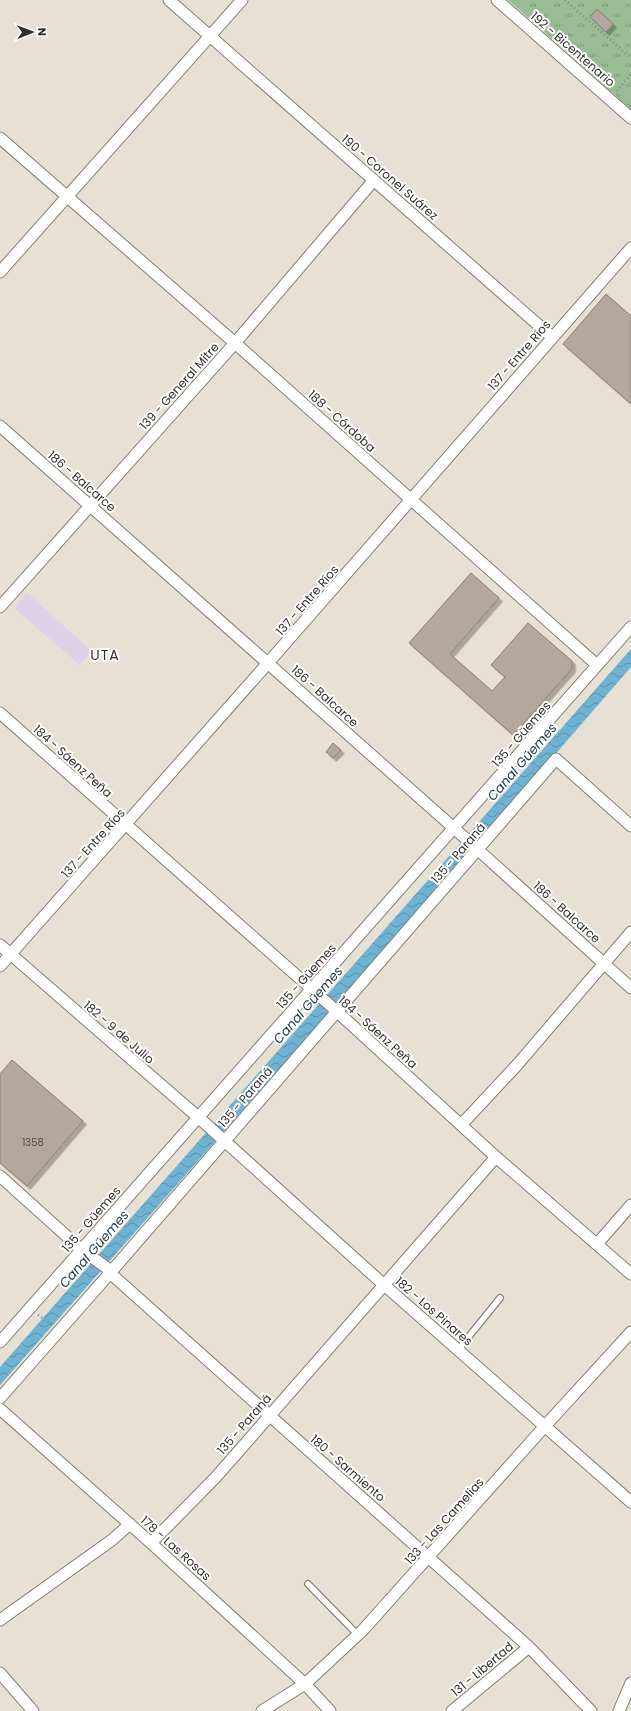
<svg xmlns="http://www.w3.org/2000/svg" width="631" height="1711" font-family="Poppins,sans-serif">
	<defs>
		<pattern id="grass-tufts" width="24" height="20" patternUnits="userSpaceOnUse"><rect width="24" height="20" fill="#9abc95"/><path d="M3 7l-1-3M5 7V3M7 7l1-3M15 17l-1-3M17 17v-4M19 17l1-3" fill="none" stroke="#7e997a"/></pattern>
		<pattern id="water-waves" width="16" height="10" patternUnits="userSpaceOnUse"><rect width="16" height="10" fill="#6eb3d3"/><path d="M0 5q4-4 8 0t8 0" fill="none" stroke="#5b92ab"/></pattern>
		<filter id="shadow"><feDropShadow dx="3.5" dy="3.5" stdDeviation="0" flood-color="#0004"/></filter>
	</defs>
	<rect width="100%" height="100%" fill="#e6e1d4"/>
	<path fill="#dcd3e8" d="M27,593L92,651L80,665L14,608Z"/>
	<path fill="url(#grass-tufts)" d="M508,0H631V109Z"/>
	<path fill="url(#water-waves)" d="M631,649V667L453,872L0,1385V1367Z"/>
	<path fill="#b3a89f" stroke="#897f76" filter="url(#shadow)" d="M597,9L613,24L606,32L590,17Z
		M606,294L631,316V404L563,344Z
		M471,573L499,598L450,654L492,691L505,677L491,665L528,623L572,661V669L513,735L409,643Z
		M333,743L341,750L333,758L326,752Z
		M12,1060L83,1121L27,1186L0,1163V1074Z"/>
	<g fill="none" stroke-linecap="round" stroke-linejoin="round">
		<defs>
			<path id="lane" d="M458,1350L500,1298
				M308,1584L358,1635"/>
			<path id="street" d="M169,0L552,337
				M497,0L631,118
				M0,138L235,343L597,665
				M0,272L242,0
				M0,426L455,829L631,988
				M0,607L235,343L374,180
				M0,713L332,1007L496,1157L631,1274
				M0,945L198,1117L383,1284L631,1502
				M0,966L268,663L631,248
				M461,1125L517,1065L631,932
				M0,1176L82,1250L107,1268L110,1273L529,1647L591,1711
				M597,1244L631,1205
				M0,1342L631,627
				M0,1398L110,1273L556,759L631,826
				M0,1409L151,1543L305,1684L330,1711
				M151,1543L216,1477L496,1157
				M0,1620L112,1540L130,1524
				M0,1673L33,1711
				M262,1711L305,1684L363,1630L545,1426L631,1332
				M452,1711L529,1647
				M619,1711L631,1683"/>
		</defs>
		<use href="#lane" stroke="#827e72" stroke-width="8"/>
		<use href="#street" stroke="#827e72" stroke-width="13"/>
		<path stroke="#87847b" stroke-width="2.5" stroke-dasharray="1 3" stroke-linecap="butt" d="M565,0L631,58
			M617,91L631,74
			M38,1315L52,1325"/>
		<use href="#lane" stroke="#fff" stroke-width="5.5"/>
		<use href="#street" stroke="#fff" stroke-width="11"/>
	</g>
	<g text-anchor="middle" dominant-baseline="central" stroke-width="4" stroke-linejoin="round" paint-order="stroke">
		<g font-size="10" fill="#524d47">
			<text x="33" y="1142">1358</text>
		</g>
		<g font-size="12" fill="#312f2a" stroke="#fff">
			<text transform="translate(573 49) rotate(41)">192 - Bicentenario</text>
			<text transform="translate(390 177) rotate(41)">190 - Coronel Suárez</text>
			<text transform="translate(519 355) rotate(-49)">137 - Entre Ríos</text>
			<text transform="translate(179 386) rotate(-48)">139 - General Mitre</text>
			<text transform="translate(342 421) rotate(42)">188 - Córdoba</text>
			<text transform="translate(82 481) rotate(41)">186 - Balcarce</text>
			<text transform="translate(307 600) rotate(-49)">137 - Entre Ríos</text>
			<text transform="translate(325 696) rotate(42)">186 - Balcarce</text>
			<text transform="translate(521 734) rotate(-49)">135 - Güemes</text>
			<text transform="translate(73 761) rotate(42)">184 - Sáenz Peña</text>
			<text transform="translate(93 843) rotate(-48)">137 - Entre Ríos</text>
			<text transform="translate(458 853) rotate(-49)">135 - Paraná</text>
			<text transform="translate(567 912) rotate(42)">186 - Balcarce</text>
			<text transform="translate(306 976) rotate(-48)">135 - Güemes</text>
			<text transform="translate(119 1032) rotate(41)">182 - 9 de Julio</text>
			<text transform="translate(378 1032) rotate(42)">184 - Sáenz Peña</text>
			<text transform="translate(245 1097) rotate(-49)">135 - Paraná</text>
			<text transform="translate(91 1219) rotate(-49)">135 - Güemes</text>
			<text transform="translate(434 1311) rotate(41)">182 - Los Pinares</text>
			<text transform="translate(244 1424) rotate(-49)">135 - Paraná</text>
			<text transform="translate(348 1468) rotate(41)">180 - Sarmiento</text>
			<text transform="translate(444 1521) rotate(-48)">133 - Las Camelias</text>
			<text transform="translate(176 1548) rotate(42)">178 - Las Rosas</text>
			<text transform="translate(482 1669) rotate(-40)">131 - Libertad</text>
		</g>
		<g font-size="13" font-style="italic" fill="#183846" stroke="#fff">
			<text transform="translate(522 762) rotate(-49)">Canal Güemes</text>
			<text transform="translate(308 1005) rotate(-49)">Canal Güemes</text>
			<text transform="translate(94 1249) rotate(-49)">Canal Güemes</text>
		</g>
		<g font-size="14" letter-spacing="1" fill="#312f2a" stroke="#fff">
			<text x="105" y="655">UTA</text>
		</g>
	</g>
	<g transform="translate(32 32) rotate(89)" stroke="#ffffff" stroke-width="3" paint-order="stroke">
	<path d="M0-3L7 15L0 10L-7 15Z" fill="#312f2a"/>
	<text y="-6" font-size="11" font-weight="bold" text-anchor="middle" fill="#312f2a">N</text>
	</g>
</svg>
